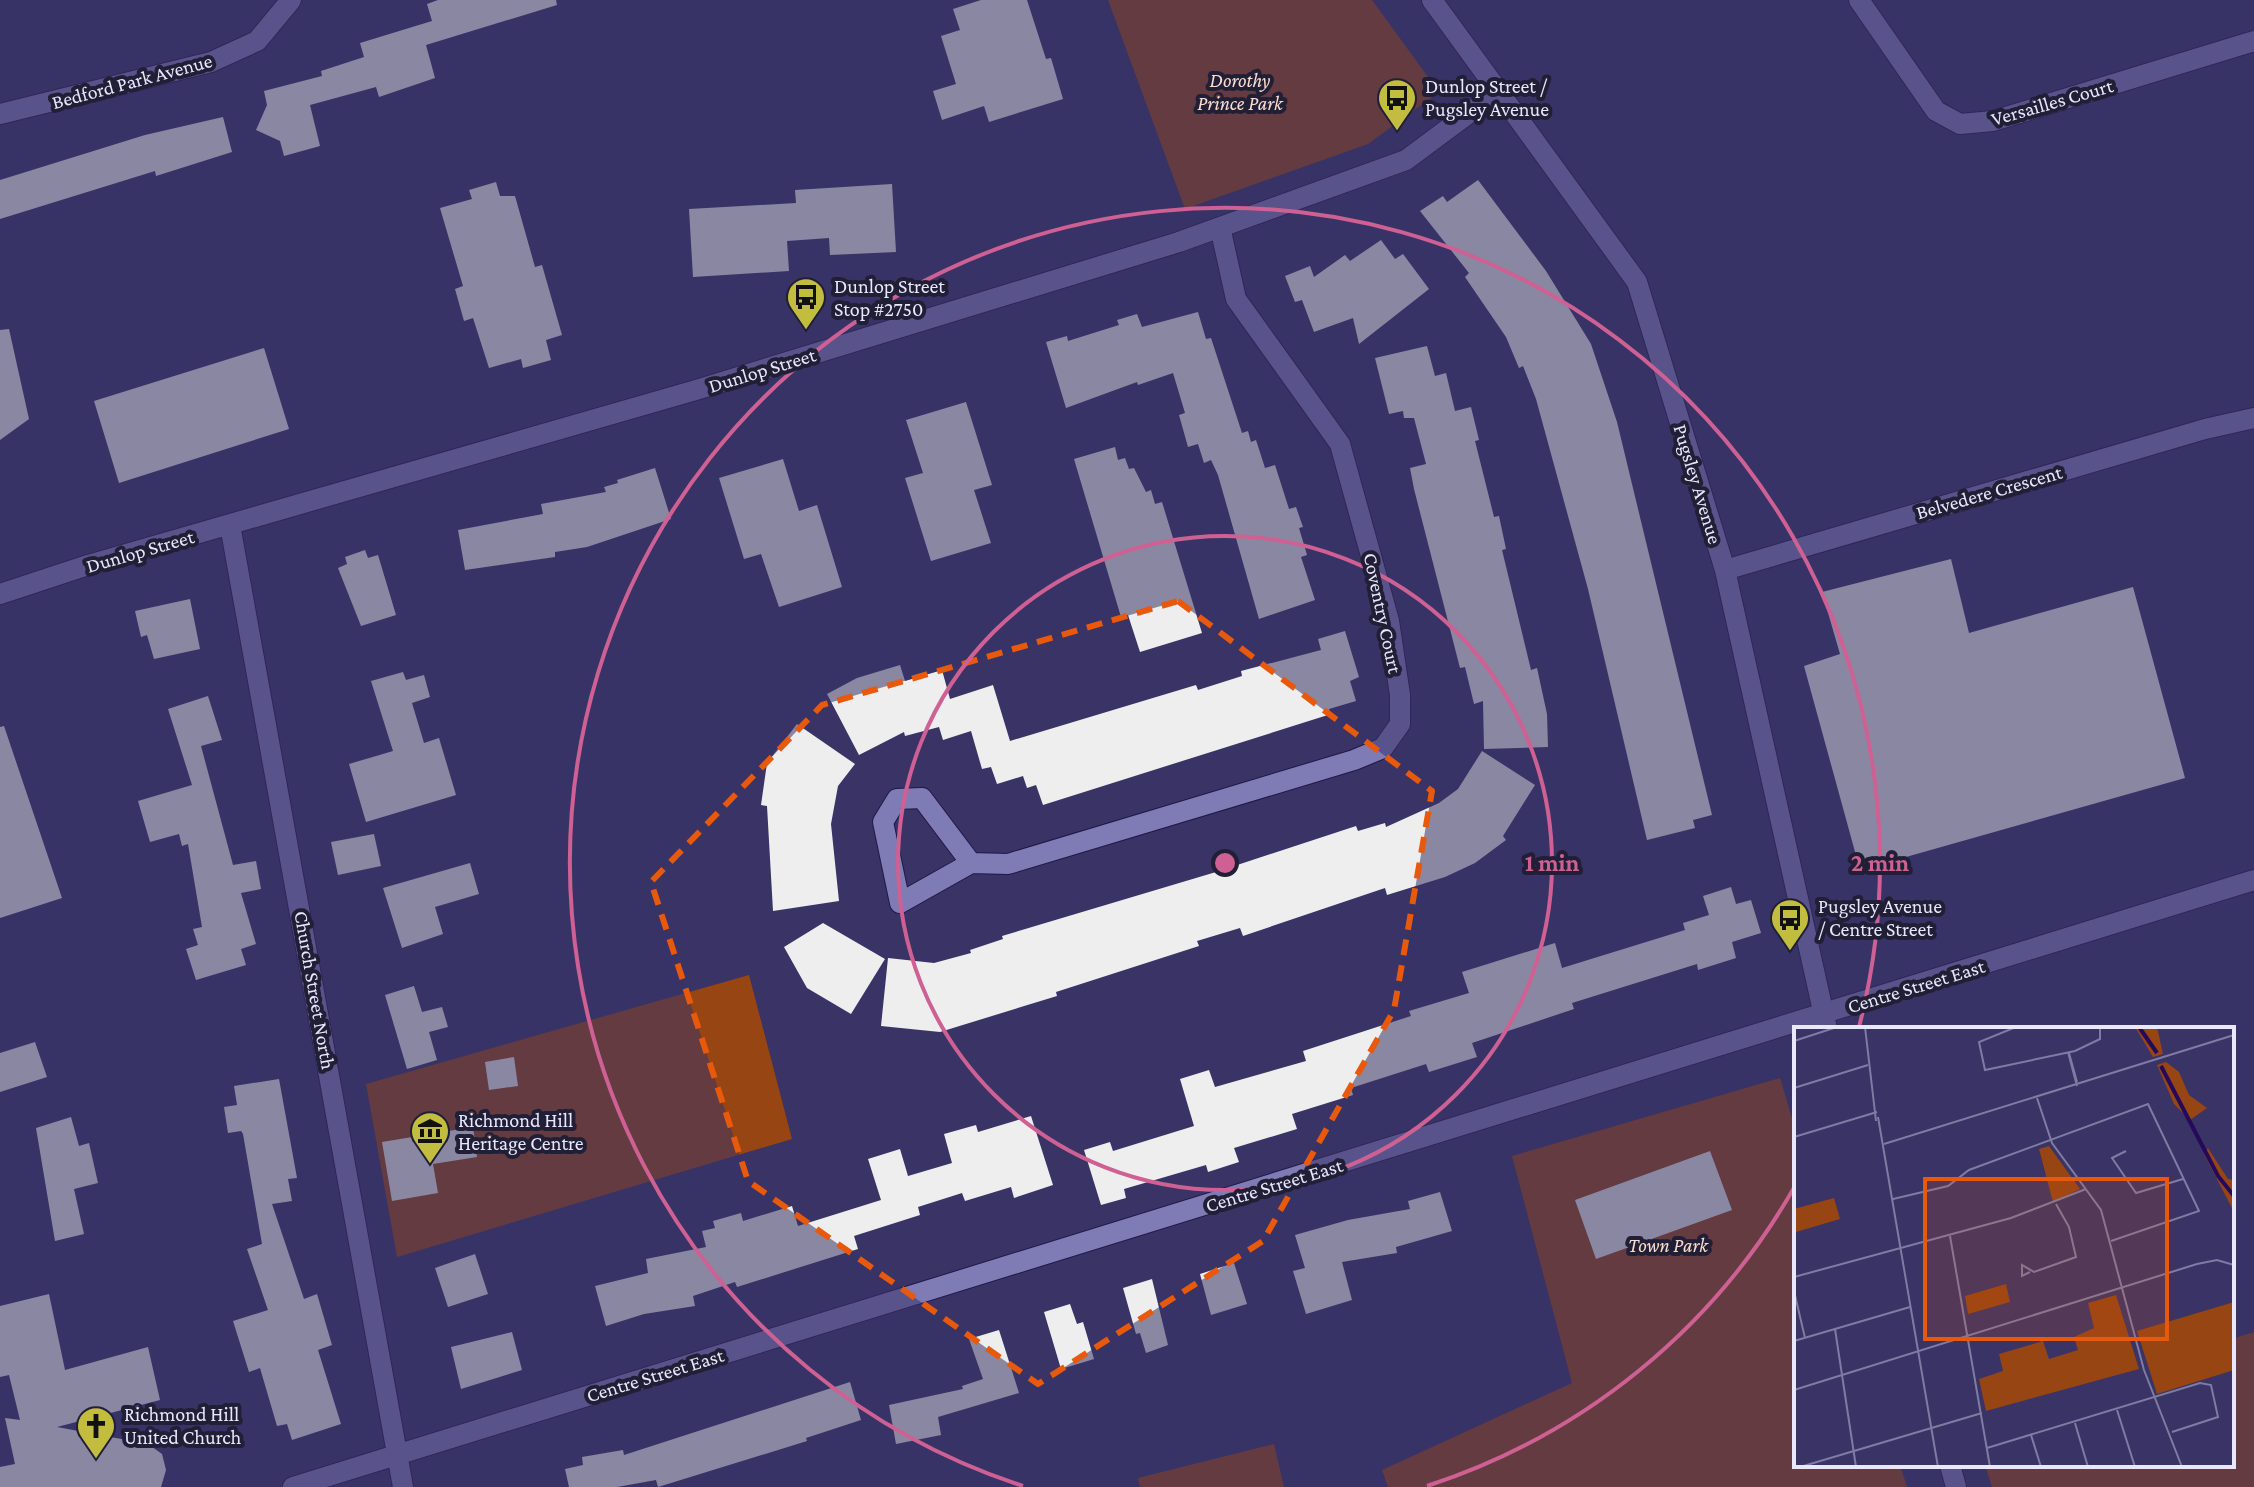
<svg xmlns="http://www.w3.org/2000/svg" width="2254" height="1487" font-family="'Crimson Pro',serif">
	<rect width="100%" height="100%" fill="#393366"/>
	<path fill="#974513" d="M1108,0H1372L1439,92L1368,144L1185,209Z
		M749,975L792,1139L397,1257L366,1084Z
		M1780,1078L1796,1131V1465H1900L1907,1487H1388L1382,1470L1572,1383L1512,1156Z
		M2254,1332V1487H1992L1985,1465H2232V1339Z
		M1274,1444L1284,1487H1140L1138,1478Z"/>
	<path fill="#eee" d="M438,0H556L557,5L426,45L435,78L379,97L376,87L310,105L320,146L284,156L280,141L256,130L267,105L264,91L322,76L321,71L364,57L360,43L432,21L427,4Z
		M981,0H1027L1046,59L1051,58L1063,99L989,122L984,106L942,120L933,91L956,84L941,36L960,30L953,9Z
		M223,117L232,152L156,176L155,171L0,219V180L145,135Z
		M1478,180L1546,271L1591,344L1617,422L1712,815L1693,820L1695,828L1647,840L1588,589L1536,399L1523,366L1519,368L1506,337L1465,277L1469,273L1420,211L1443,196L1447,202Z
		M496,182L500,196H515L535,267L542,265L562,335L546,340L551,360L523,368L521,359L489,368L473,318L464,321L455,289L463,286L440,208L472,199L469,190Z
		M892,184L896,252L830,255L829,238L787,241L789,271L693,277L689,209L796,203L795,190Z
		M1381,240L1395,259L1403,254L1429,289L1359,344L1353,318L1314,332L1302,300L1295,302L1285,276L1310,266L1314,277L1345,255L1350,261Z
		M1198,312L1206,339L1211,338L1242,433L1248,431L1251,442L1256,440L1265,468L1275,465L1289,509L1296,507L1303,527L1299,528L1307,555L1301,557L1315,600L1259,619L1218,475L1211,460L1204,463L1198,444L1188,447L1179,415L1185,413L1173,373L1138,385L1137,382L1066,408L1046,342L1067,336L1068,341L1119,325L1117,320L1137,314L1142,327Z
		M9,329L29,419L0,440V330Z
		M1427,346L1435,376L1446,373L1455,411L1471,407L1479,440L1475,441L1494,517L1499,516L1506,549L1502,550L1531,670L1537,668L1547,714L1548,747L1484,749L1483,701L1474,704L1465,667L1460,668L1414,489L1410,468L1426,464L1414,418H1404L1403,411L1389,414L1375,358Z
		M264,348L289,429L119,483L94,401Z
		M966,402L992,485L974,490L991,543L931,561L905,478L923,473L906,420Z
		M1115,447L1118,460L1125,458L1129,469L1134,468L1146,492L1151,490L1155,504L1162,502L1202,633L1140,652L1128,615L1121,617L1074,459Z
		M783,459L799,511L817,505L842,587L779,607L761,554L744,559L719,478Z
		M655,468L671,519L587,547L555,552V557L465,570L458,530L543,514L541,504L606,492L604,487L618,483L617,480Z
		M365,550L368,558L378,555L396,615L361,626L338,568L347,564L345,557Z
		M1951,559L1969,633L2133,587L2185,778L1860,870L1804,666L1840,654L1822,592Z
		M190,599L200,649L154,659L147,635L141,637L135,611Z
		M1345,631L1359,677L1350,681L1356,701L1329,709L1331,714L1043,805L1036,785L1027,788L1023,776L997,784L991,767L982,769L971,731L943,740L939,727L905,736L904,732L859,755L827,694L857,678L900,665L905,681L942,670L950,699L993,685L1010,741L1196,685L1198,690L1242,676L1241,671L1321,650L1318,639Z
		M403,672L406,680L424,675L430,697L412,703L424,743L439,738L456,795L366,822L349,764L393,751L371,681Z
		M208,696L222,740L201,746L233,865L256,861L261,889L241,893L256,944L241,949L246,965L196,980L186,949L198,945L193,929L202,927L188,844L182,846L179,834L150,842L138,801L192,785L168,709Z
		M797,724L855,764L838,786L831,824L839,901L773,911L767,806L761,805L767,763Z
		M4,726L62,898L0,918V727Z
		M1482,751L1535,785L1503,836L1506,840L1475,863L1445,877L1387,895L1385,888L1243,936L1240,928L1197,941L1199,946L1056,992L1057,996L940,1032L881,1026L888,958L934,963L971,953L970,950L1003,939L1002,936L1216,872L1356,826L1358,831L1385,823L1386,827L1439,803L1458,789Z
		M374,834L381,866L338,875L331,842Z
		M470,863L479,894L435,907L443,934L402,948L383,888Z
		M1731,887L1736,904L1751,900L1761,933L1732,942L1736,958L1698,970L1697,964L1572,1003L1574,1009L1472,1043L1477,1057L1429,1072L1426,1064L1351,1088L1353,1095L1292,1114L1297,1129L1234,1148L1239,1162L1208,1172L1206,1165L1124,1189L1126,1198L1101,1205L1084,1150L1110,1142L1113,1151L1194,1126L1180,1079L1209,1070L1215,1087L1306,1061L1303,1051L1411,1016L1409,1011L1469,993L1462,972L1555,943L1562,968L1685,930L1683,923L1709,915L1703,896Z
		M823,923L885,959L851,1014L807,988L784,947Z
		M414,986L422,1012L442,1007L448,1027L429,1032L437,1060L407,1069L385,995Z
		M35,1042L47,1077L0,1092V1053Z
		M514,1057L518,1086L489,1090L485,1062Z
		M279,1079L297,1178L288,1179L292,1201L272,1204L304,1299L317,1294L332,1345L318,1350L341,1424L292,1440L287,1424L277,1426L260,1368L249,1372L233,1321L268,1310L247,1249L262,1244L243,1134L241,1131L228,1133L224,1107L237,1105L234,1086Z
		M1031,1116L1053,1185L1014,1198L1011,1187L965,1201L962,1193L918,1207L920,1215L854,1236L858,1249L737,1287L735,1282L693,1296L695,1306L644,1314L606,1326L595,1286L648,1273L646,1259L706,1247L702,1231L715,1228L713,1221L741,1213L743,1221L792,1206L798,1226L881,1200L868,1159L900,1149L908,1176L952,1163L944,1134L976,1125L978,1132Z
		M71,1117L79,1146L89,1143L98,1183L74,1189L84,1234L55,1241L36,1128Z
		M473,1127L477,1157L433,1164L438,1193L392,1201L382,1142Z
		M1710,1151L1732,1210L1596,1259L1575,1200Z
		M1440,1192L1452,1231L1396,1247L1397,1253L1342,1262L1352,1300L1306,1314L1293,1271L1305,1268L1295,1235L1348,1220L1410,1209L1408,1201Z
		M475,1254L488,1294L448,1307L435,1268Z
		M1234,1263L1247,1304L1211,1315L1200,1274Z
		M1152,1279L1168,1345L1146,1353L1140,1333L1136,1334L1123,1288Z
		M49,1294L65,1370L148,1347L160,1400L57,1427L148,1444L162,1454L166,1470L161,1487H0V1467L15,1464L5,1418L20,1420L9,1375L0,1377V1306Z
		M1070,1304L1077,1324L1083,1322L1094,1359L1061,1369L1044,1312Z
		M999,1330L1019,1393L938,1417L941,1435L896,1444L889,1405L963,1389L962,1386L983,1379L969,1339Z
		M512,1332L522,1370L461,1389L451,1347Z
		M850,1382L861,1420L806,1438L807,1441L658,1487L656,1480L617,1487H569L565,1469L583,1465L582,1457L623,1450L624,1455Z"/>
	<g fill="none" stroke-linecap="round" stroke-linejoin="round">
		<defs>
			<path id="minor" d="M1432,0L1637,282L1725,570L1827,1029
				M1859,0L1936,111L1960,124L1993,121L2254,41
				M0,114L211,62L257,41L291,0
				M230,525L403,1487
				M1725,570L2205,429L2254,418
				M0,594L88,565L696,390L1179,242L1406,160L1500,90
				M971,863L900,903L883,822L897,799L922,798L971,863L1008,864L1354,760L1383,748L1400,724V695L1389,621L1340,444L1236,299L1220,227
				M1950,1465L1956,1487
				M293,1487L2254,880"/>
		</defs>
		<use href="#minor" stroke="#211849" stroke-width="22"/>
		<use href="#minor" stroke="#7f7bb5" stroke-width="20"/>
	</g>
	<path d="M0 0H2254V1487H0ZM1178,601L1432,791L1394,1010L1263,1241L1038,1384L748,1181L651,882L822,705Z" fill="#393366" fill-opacity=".55" fill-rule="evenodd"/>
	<path fill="none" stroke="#e8590c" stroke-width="6" stroke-dasharray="16 10" stroke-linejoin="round" d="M1178,601L1432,791L1394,1010L1263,1241L1038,1384L748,1181L651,882L822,705Z"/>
	<g fill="none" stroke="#cf6093" stroke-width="4">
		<circle cx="1225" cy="863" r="327"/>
		<path d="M1795 1186A655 655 0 0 1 1427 1486M1023 1486A655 655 0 1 1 1859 1027"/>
	</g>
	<defs>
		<symbol id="bus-pin" viewBox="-11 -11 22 30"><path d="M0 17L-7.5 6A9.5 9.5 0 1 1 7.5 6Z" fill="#c2bd3f" stroke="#211f36"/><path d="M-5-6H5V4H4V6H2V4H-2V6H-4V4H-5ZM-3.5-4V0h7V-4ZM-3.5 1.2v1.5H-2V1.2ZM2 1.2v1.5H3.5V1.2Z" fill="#111"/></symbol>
		<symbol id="museum-pin" viewBox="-11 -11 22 30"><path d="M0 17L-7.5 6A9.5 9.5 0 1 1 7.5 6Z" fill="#c2bd3f" stroke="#211f36"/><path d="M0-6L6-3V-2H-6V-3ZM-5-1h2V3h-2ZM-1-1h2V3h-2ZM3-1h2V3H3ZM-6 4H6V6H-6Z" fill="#111"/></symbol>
		<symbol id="church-pin" viewBox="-11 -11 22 30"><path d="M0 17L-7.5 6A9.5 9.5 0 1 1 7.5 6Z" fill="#c2bd3f" stroke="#211f36"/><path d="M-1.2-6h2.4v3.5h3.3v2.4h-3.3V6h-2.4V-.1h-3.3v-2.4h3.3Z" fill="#111"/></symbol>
	</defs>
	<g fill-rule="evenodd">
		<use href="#bus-pin" x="1375" y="76" width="44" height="60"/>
		<use href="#bus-pin" x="784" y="275" width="44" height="60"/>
		<use href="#bus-pin" x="1768" y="896" width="44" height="60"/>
		<use href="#museum-pin" x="408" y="1109" width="44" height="60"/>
		<use href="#church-pin" x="74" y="1404" width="44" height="60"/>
	</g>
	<g text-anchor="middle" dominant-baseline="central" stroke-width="8" stroke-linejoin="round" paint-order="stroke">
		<g font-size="20" font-style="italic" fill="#fbddce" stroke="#211f36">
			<text x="1240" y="80">Dorothy<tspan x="1240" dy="23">Prince Park</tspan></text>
			<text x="1668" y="1245">Town Park</text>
		</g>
		<g font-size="20" fill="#e8e7fb" stroke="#211f36">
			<text transform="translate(132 81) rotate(-15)">Bedford Park Avenue</text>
			<text transform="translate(2052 102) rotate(-16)">Versailles Court</text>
			<text transform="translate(762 370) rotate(-17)">Dunlop Street</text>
			<text transform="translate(1698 484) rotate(73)">Pugsley Avenue</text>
			<text transform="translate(1989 492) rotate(-16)">Belvedere Crescent</text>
			<text transform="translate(140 551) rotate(-16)">Dunlop Street</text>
			<text transform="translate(1383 613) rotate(78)">Coventry Court</text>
			<text transform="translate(1916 986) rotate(-17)">Centre Street East</text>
			<text transform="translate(315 990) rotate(80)">Church Street North</text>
			<text transform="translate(1274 1185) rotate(-17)">Centre Street East</text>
			<text transform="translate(655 1375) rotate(-17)">Centre Street East</text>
		</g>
		<g font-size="20" fill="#e8e7fb" stroke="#211f36" text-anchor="start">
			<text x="1425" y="86">Dunlop Street /<tspan x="1425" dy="23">Pugsley Avenue</tspan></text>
			<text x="834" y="286">Dunlop Street<tspan x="834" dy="23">Stop #2750</tspan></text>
			<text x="1818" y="906">Pugsley Avenue<tspan x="1818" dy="23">/ Centre Street</tspan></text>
			<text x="458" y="1120">Richmond Hill<tspan x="458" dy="23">Heritage Centre</tspan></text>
			<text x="124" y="1414">Richmond Hill<tspan x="124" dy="23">United Church</tspan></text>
		</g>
	</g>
	<g transform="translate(1794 1027)">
		<rect width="440" height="440" fill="#393366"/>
		<path d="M341,0H363L369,27L359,30ZM372,35L385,45L395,68L413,81L396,93L380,77L363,38ZM255,119L286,162L259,175L245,122ZM414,121L434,152L440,153V185L410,127ZM40,171L46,192L2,205L0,182ZM212,257L216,275L174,287L171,269ZM322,268L345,342L192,384L185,352L209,344L205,327L249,314L255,332L284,323L280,310L300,301L294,276ZM440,275V343L363,367L343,304Z" fill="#974513"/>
		<path fill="none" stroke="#24095d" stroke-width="4" d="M345,0L363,26M367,39L424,149L440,169"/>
		<path fill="none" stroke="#7f7ba2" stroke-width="2" d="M71,0L82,94M222,0L185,15L191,43L281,24L306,12V0M0,14L43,0M274,25L283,59M275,26L283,55M0,61L74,38M243,71L258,116L307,183L350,343L388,440M84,90L144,440M0,110L83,85M90,117L440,8M332,124L318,131L342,166L389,152M99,172L154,159L175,143L354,77L405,184L317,214M156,209L196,440M236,245L228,249V238L240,245L282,230L275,200L262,177M0,250L217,191L292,162M0,264L11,311M41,302L62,440M0,314L116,280M0,363L403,237L423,233L440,238M323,383L341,440M281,396L294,440M237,408L247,440M193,421L406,356L417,358L424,390L378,405M6,440L188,386"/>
		<path fill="#e8590c" fill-opacity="0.15" stroke="#e8590c" stroke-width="4" d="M131,152H373V312H131Z"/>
		<rect width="440" height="440" fill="none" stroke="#e8e7fb" stroke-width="4"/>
	</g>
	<circle cx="1225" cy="863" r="12" fill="#cf6093" stroke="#211f36" stroke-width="4"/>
	<g font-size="24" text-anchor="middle" font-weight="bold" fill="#cf6093" stroke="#211f36" stroke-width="8" stroke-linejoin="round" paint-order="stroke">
		<text x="1552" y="871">1 min</text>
		<text x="1880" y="871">2 min</text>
	</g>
</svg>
